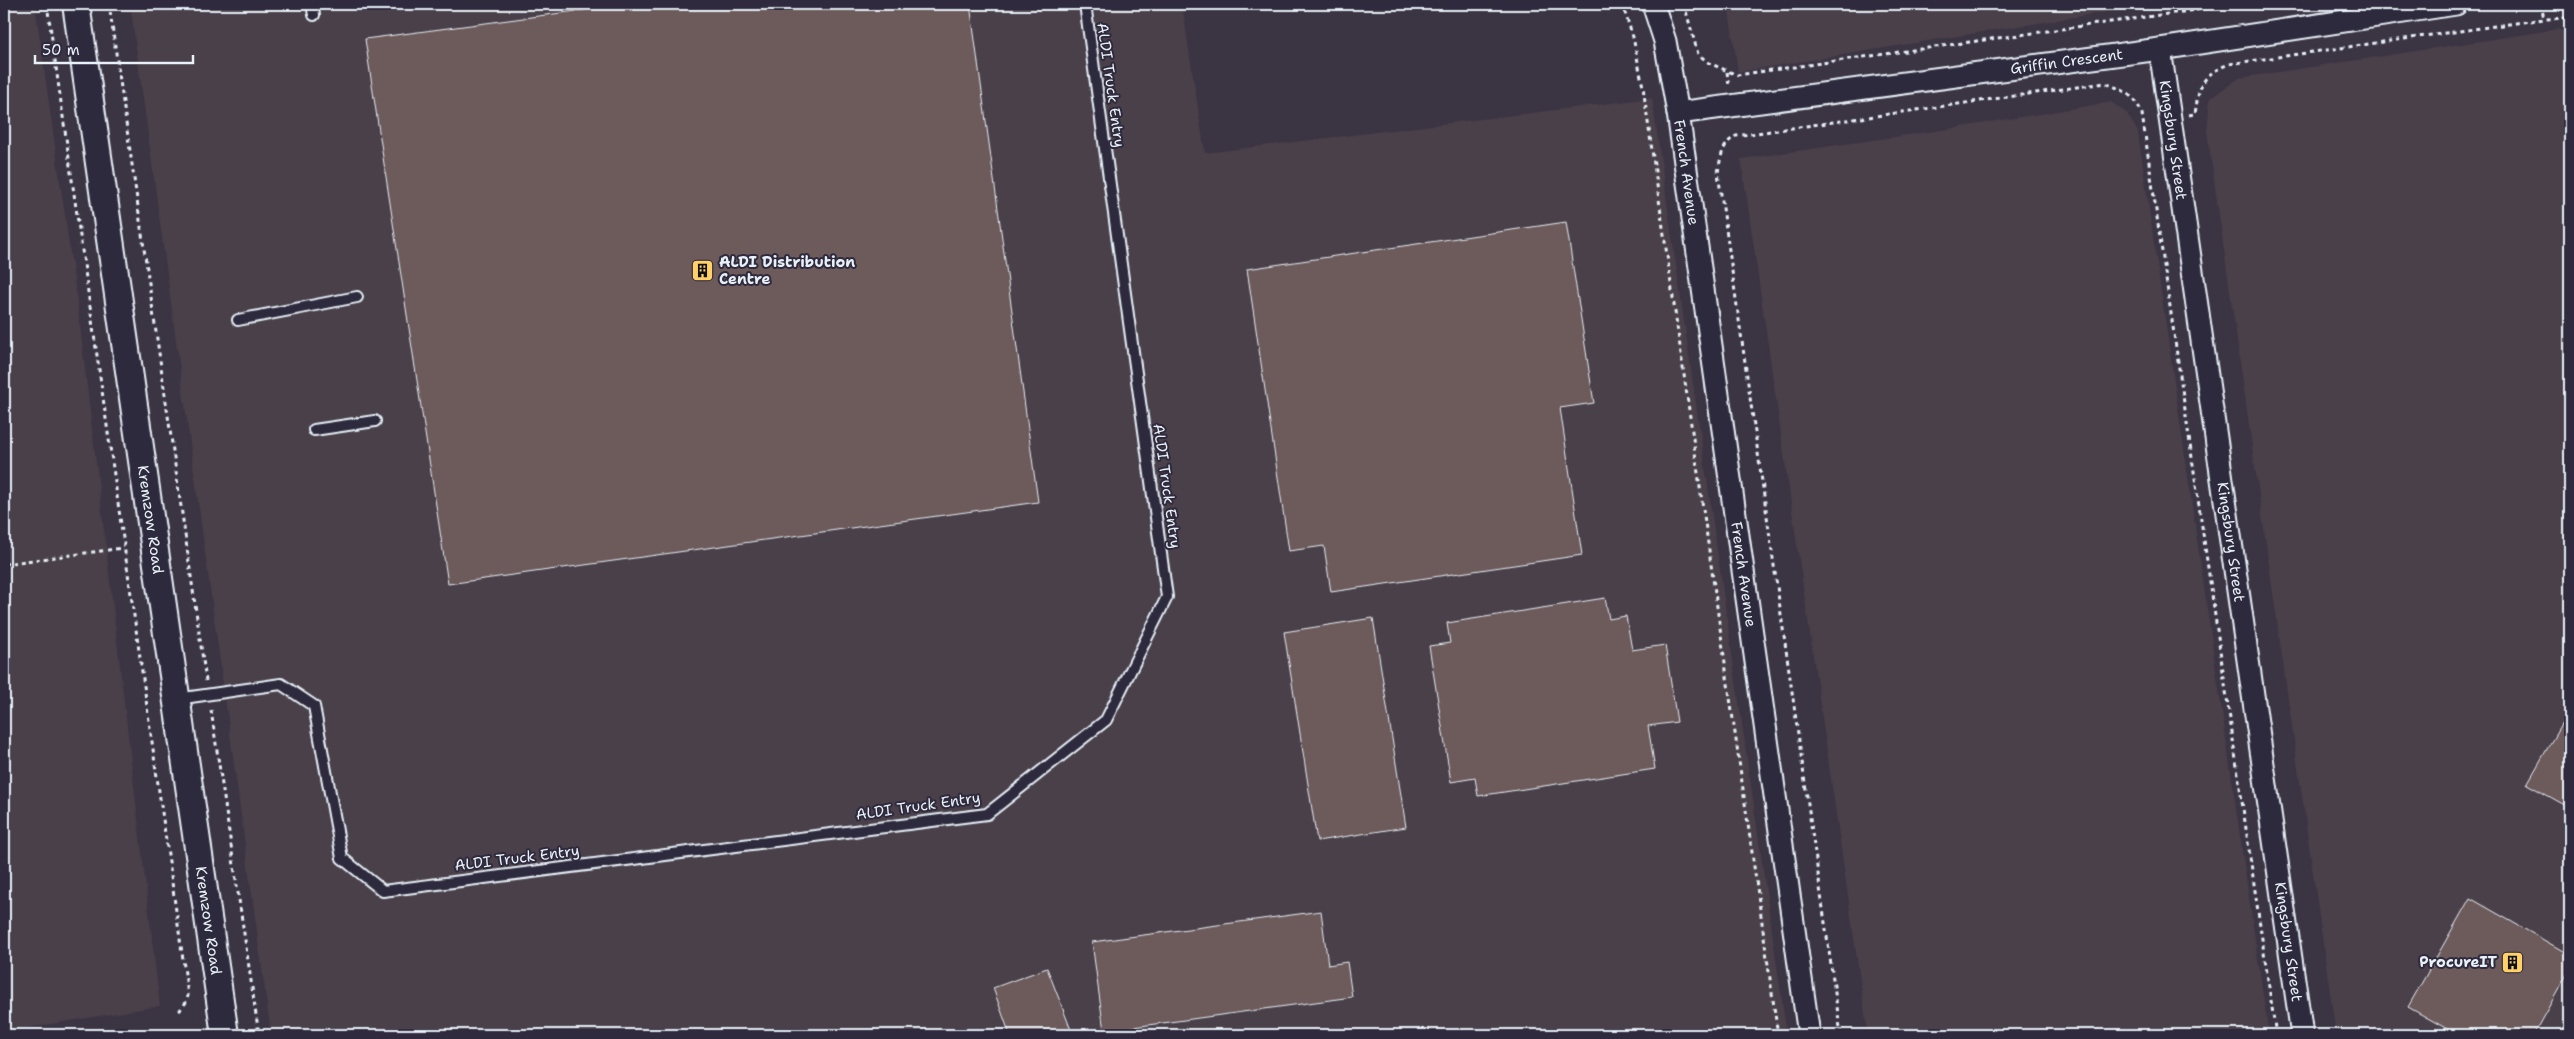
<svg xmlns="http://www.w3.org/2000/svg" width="2574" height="1039" font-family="'Shantell Sans',sans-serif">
	<rect width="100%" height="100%" fill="#3b3443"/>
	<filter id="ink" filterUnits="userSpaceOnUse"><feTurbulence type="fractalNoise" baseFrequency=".02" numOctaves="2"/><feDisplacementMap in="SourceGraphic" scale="10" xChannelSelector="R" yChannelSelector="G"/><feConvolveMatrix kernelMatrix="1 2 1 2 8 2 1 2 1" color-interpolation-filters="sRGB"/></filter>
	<g filter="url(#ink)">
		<path fill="#4a3f4a" d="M4,4H35L77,300L160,1006L4,1032Z
			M130,4H1182L1205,153L1652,98L1787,1035H271Z
			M1728,4H2155L1738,72Z
			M2557,29L2570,33V1035H2336L2207,131L2210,98L2239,78Z
			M2111,102L2127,113L2138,132L2269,1035H1868L1741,159L1949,129Z"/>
		<path fill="#6d5a5a" stroke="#e8f1f8" d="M629,4H970L1038,502L448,584L365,39Z
			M1566,222L1594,403L1560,408L1582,555L1331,592L1324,546L1289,551L1247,269Z
			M1605,598L1609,619L1626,616L1632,650L1665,645L1677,722L1648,726L1655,769L1478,796L1475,778L1451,782L1429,646L1450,643L1447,623Z
			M1373,618L1406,827L1317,841L1284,632Z
			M2570,709V808L2527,784Z
			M2470,898L2570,955V969L2533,1035H2458L2408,1007Z
			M1321,911L1328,965L1347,962L1352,997L1104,1031L1092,942Z
			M1047,968L1073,1035H1010L993,988Z"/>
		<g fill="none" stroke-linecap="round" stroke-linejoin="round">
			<defs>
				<path id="service" d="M312,4L314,15
					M238,320L357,297
					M314,430L375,421
					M177,699L281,684L314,706L342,858L383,891L987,814L1106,720L1167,597L1085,4"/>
				<g id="minor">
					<path id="s1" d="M1653,4L1665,41L1678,113L1809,1035"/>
					<path id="s2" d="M2160,49L2302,1035"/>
					<path id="s3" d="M1678,113L2160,49L2456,4"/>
				</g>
				<g id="tertiary">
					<path id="s4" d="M76,4L225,1035"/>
				</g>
			</defs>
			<use href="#service" stroke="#e8f1f8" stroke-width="14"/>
			<use href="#minor" stroke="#e8f1f8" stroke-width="25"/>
			<use href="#tertiary" stroke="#e8f1f8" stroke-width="30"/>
			<path stroke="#e8f1f8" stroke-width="3" stroke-dasharray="4 4" stroke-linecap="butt" d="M47,4L188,995L187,1001L180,1010L183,1013
				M109,4L206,681
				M1622,4L1633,37L1643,87L1778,1035
				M1684,4L1698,54L1709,63L1737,75L2238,4
				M2541,4L2544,19
				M1727,72L1729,86
				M2189,115L2195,114C2199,86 2201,75 2229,64L2544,19L2570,18
				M4,564L123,548
				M211,710L259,1035
				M1841,1035L1718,173C1720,160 1722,143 1736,136L2105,83C2124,90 2135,95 2142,114L2276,1035"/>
			<use href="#service" stroke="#2f2a3d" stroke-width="10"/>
			<use href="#minor" stroke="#2f2a3d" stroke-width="21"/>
			<use href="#tertiary" stroke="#2f2a3d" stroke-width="26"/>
		</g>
	</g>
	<defs>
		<symbol id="building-square" viewBox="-11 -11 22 22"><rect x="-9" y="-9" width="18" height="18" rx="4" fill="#ffd166" stroke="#2f2a3d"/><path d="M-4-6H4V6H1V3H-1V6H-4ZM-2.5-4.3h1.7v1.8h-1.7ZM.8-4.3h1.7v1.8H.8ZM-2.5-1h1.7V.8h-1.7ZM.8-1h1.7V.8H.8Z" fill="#111"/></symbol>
	</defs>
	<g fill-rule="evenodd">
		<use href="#building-square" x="690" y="258" width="25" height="25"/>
		<use href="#building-square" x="2500" y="950" width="25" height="25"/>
	</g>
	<g text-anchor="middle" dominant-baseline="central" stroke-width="4" stroke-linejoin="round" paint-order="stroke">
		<g font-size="15" fill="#e8f1f8" stroke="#2f2a3d">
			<text stroke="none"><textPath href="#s3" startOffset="392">Griffin Crescent</textPath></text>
			<text transform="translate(1111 85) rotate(82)">ALDI Truck Entry</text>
			<text stroke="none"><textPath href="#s2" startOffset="92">Kingsbury Street</textPath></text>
			<text stroke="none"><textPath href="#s1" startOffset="172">French Avenue</textPath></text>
			<text transform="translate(1167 486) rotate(82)">ALDI Truck Entry</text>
			<text stroke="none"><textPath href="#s4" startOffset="521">Kremzow Road</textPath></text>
			<text stroke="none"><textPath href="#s2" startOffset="498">Kingsbury Street</textPath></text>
			<text stroke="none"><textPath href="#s1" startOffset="578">French Avenue</textPath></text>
			<text transform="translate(918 806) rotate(-8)">ALDI Truck Entry</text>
			<text transform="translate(517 858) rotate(-7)">ALDI Truck Entry</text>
			<text stroke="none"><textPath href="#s4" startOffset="926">Kremzow Road</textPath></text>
			<text stroke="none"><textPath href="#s2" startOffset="902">Kingsbury Street</textPath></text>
		</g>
		<g font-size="15" font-weight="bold" fill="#e8f1f8" stroke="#2f2a3d" text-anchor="start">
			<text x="719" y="262">ALDI Distribution<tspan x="719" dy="17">Centre</tspan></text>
			<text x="2497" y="962" text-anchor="end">ProcureIT</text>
		</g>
	</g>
	<rect width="2574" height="1039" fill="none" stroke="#2f2a3d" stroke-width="20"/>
	<rect x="10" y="10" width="2554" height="1019" fill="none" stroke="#e8f1f8" stroke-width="2" filter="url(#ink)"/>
	<path d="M35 55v8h158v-8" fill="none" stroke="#e8f1f8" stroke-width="2.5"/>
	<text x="42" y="55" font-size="15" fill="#e8f1f8" stroke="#2f2a3d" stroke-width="4" paint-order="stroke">50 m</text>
</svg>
